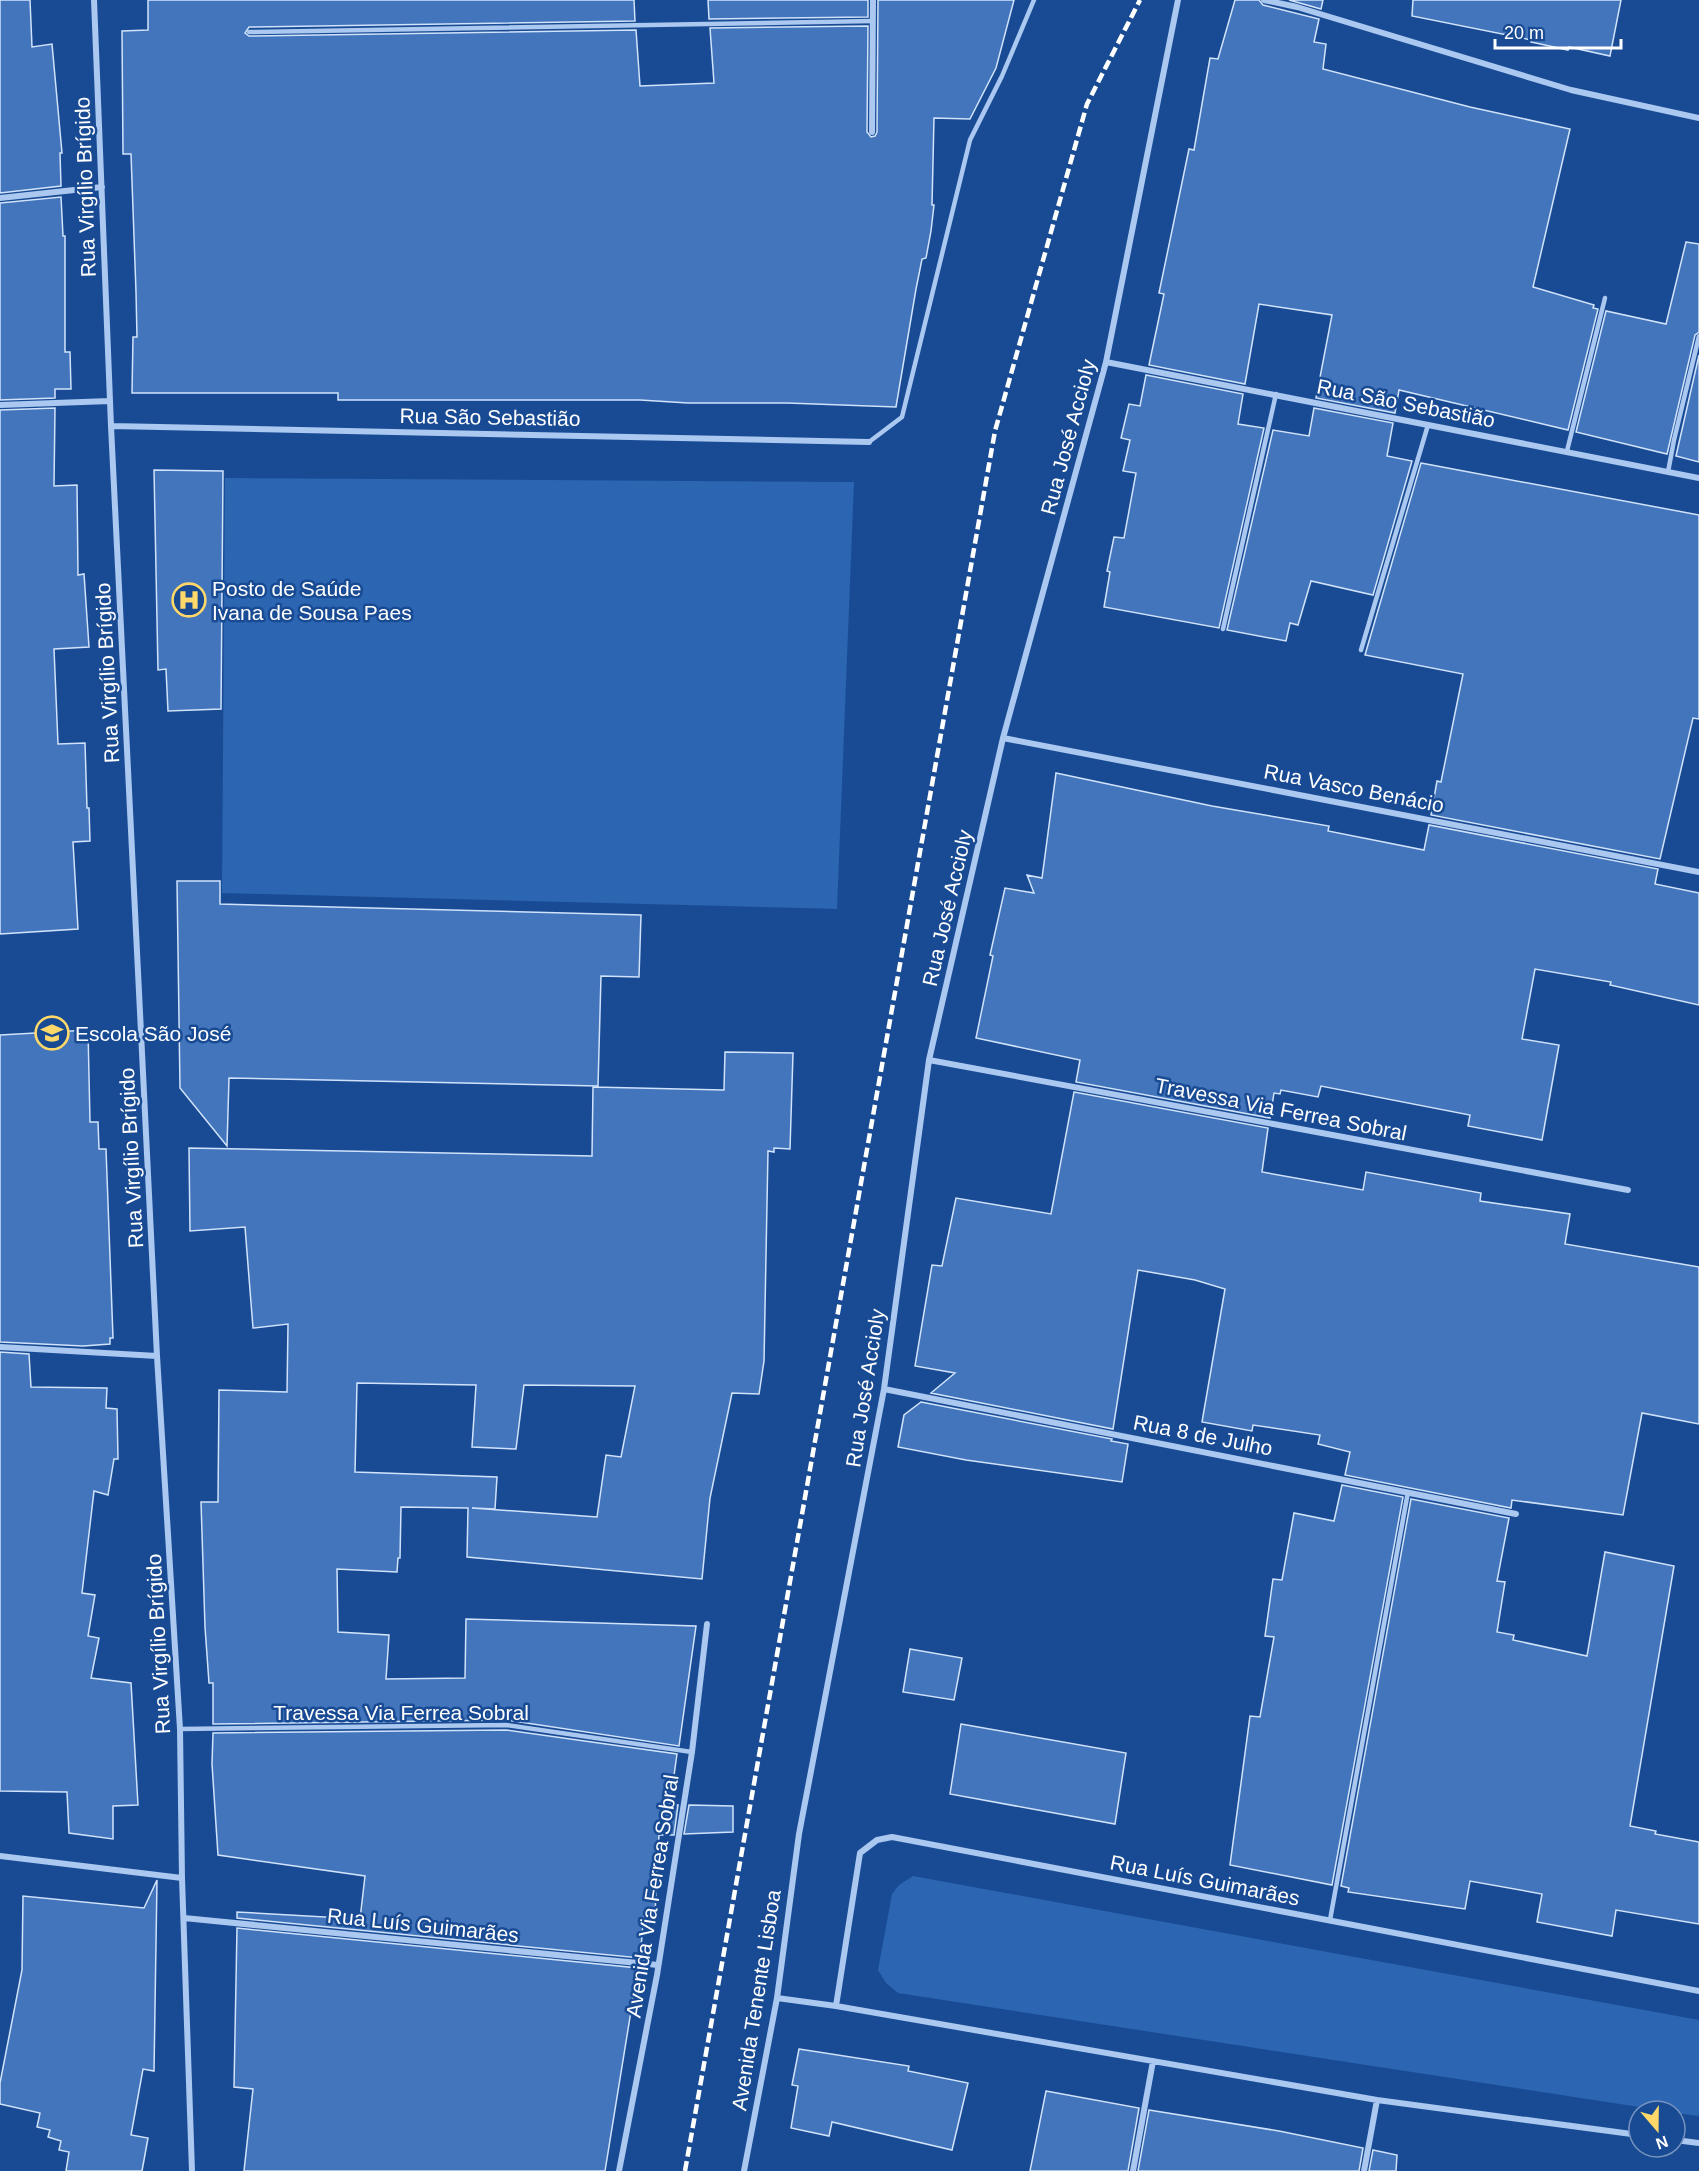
<svg xmlns="http://www.w3.org/2000/svg" width="1699" height="2171" font-family="Helvetica,sans-serif">
	<rect width="100%" height="100%" fill="#194b94"/>
	<path fill="#2c65b2" d="M225,478L854,482L837,909L222,893Z
		M913,1876L1699,2020V2116L1675,2113V2111H1665L898,1993L886,1983L878,1970L892,1894L899,1885Z"/>
	<path fill="#4275bb" stroke="#d1e3fb" stroke-width="1.5" fill-rule="evenodd" d="M0,0H30L32,47L52,44L62,153H60L61,186L0,193Z
		M148,0H634L635,21L249,27L245,33L249,36L636,30L640,86L714,83L710,28L868,26L867,132L871,137L875,136L877,132L878,0H1014L996,68L970,119L934,118L932,205H934L931,231L926,258L922,259L916,289L896,407L787,403H688L640,400H338V393H132L133,337H137L136,292L131,154H123L122,31L148,30Z
		M708,0H868V17L709,19Z
		M1235,0H1259L1263,5L1319,19L1314,42L1326,44L1323,69L1470,107L1570,129L1533,287L1594,305L1593,308L1598,309L1568,430L1399,390L1395,413L1316,398L1332,315L1259,304L1245,384L1149,365L1164,294L1159,293L1189,149L1194,150L1210,58L1218,59Z
		M1289,0H1323L1321,9Z
		M1413,0H1621L1610,56L1569,47L1568,50L1531,42L1532,40L1412,16Z
		M61,197L63,236H65V352H70L71,389H55V398L0,400V203Z
		M1686,242L1699,244V332L1695,335L1667,454L1576,432L1606,311L1666,324Z
		M1699,355V462L1676,456Z
		M1146,375L1243,394L1238,424L1264,428L1219,628L1104,607L1110,572L1107,571L1114,537L1124,538L1136,473L1123,471L1130,440L1121,438L1129,404L1140,406Z
		M55,408L54,486L77,485L78,575L84,574L89,647L54,649L58,744L85,743L87,808H89L90,841L73,842L78,929L0,934V410Z
		M1314,408L1393,423L1387,456L1412,461L1373,595L1311,581L1298,625L1290,623L1286,641L1227,630L1273,430L1309,436Z
		M1421,463L1699,515V719L1693,718L1660,859L1431,815L1437,781L1441,782L1463,674L1365,655Z
		M154,470L223,471L221,709L168,711L166,669L158,670Z
		M1056,773L1212,806L1329,826L1328,831L1424,850L1429,825L1658,869L1655,884L1699,893V1005L1610,985L1611,982L1535,969L1522,1039L1559,1045L1542,1140L1468,1126L1470,1115L1321,1086L1318,1097L1281,1090L1280,1094L1274,1093L1270,1118L1076,1082L1080,1060L976,1038L993,956L990,955L1005,888L1034,893L1027,875L1042,878Z
		M177,881H220V904L641,915L639,977L601,976L598,1086L229,1078L227,1146L180,1088Z
		M88,1030L90,1122H98L99,1149H106L113,1338H110V1344L83,1346L0,1342V1035Z
		M725,1052L793,1053L790,1149L774,1148V1152L768,1151L764,1361L759,1394L732,1393L710,1498L702,1579L467,1557L468,1508L401,1507L400,1558H398L397,1572L337,1569L338,1632L389,1635L386,1679L465,1678L466,1619L696,1626L679,1746L506,1720L213,1724V1683H209L205,1627L201,1502H218L219,1390L287,1392L288,1324L253,1328L245,1227L190,1231L189,1148L592,1156L593,1087L724,1090ZM357,1383L476,1385L472,1447L516,1449L524,1385L635,1386L621,1457L606,1455L597,1517L472,1508L495,1509L497,1477L355,1472Z
		M1074,1092L1268,1128L1262,1172L1363,1190L1366,1172L1481,1193L1480,1201L1570,1214L1565,1244L1699,1267V1424L1642,1413L1623,1515L1512,1500L1511,1508L1345,1475L1350,1452L1318,1444L1320,1435L1253,1425L1252,1431L1202,1422L1225,1289L1195,1280L1138,1270L1113,1429L931,1393L955,1373L915,1366L932,1265L942,1266L956,1198L1051,1214Z
		M0,1352L29,1354L31,1387L107,1388L106,1408L117,1409L118,1459H114L108,1495L94,1491L82,1593L95,1595L88,1636L99,1638L91,1678L131,1683L138,1805L113,1806V1839L69,1833L67,1792L0,1791Z
		M921,1402L1112,1439L1111,1441L1128,1444L1122,1482L966,1460L898,1447L904,1415Z
		M1342,1485L1403,1497L1332,1885L1230,1865L1250,1716L1260,1717L1274,1637L1265,1636L1273,1579L1282,1580L1294,1513L1334,1521Z
		M1411,1499L1509,1518L1497,1581L1505,1582L1497,1632L1514,1635L1513,1640L1587,1656L1605,1552L1674,1566L1630,1826L1656,1831L1655,1834L1699,1842V1924L1616,1910L1612,1936L1537,1922L1542,1894L1470,1881L1465,1909L1348,1892L1349,1888L1341,1886Z
		M910,1649L962,1658L954,1700L903,1692Z
		M961,1724L1126,1753L1115,1824L950,1794Z
		M506,1730L677,1754L670,1804L678,1805L674,1835H659L655,1914H644L640,1958L237,1918V1912L360,1919L365,1876L218,1855L212,1764L213,1733Z
		M689,1805L733,1806V1832L684,1834Z
		M157,1880L154,2071L143,2069L131,2135L148,2138L142,2171H66L69,2152L59,2150L61,2141L48,2137L50,2130L37,2127L40,2113L0,2104V2083L22,1970L23,1896L144,1908Z
		M237,1928L638,1968L605,2171H244L253,2089L234,2087Z
		M799,2049L909,2066L908,2071L968,2083L952,2150L832,2122L829,2136L791,2128L798,2086L792,2085Z
		M1046,2091L1139,2108L1128,2171H1030Z
		M1149,2110L1279,2131L1363,2148L1359,2171H1138Z
		M1373,2150L1397,2155L1396,2171H1369Z"/>
	<g fill="none" stroke-linecap="round" stroke-linejoin="round">
		<path stroke="#aac8f0" stroke-width="4.5" d="M249,32L873,21
			M869,442L902,417L970,140L1002,76L1034,0
			M1567,451L1605,298
			M1668,472L1674,440L1699,336
			M1223,629L1276,394
			M1361,650L1428,425
			M180,1729L506,1725L692,1752
			M1330,1920L1408,1492"/>
		<path stroke="#aac8f0" stroke-width="6" d="M94,0L111,426L157,1356L180,1729L182,1878L192,2171
			M1264,0L1297,7L1571,90L1699,118
			M872,132L873,0
			M0,198L102,187
			M1106,362L1699,478
			M0,405L110,401
			M111,426L869,442
			M1003,738L1699,872
			M929,1060L1628,1190
			M0,1347L157,1356
			M884,1389L1516,1514
			M0,1856L182,1878
			M184,1918L658,1965
			M777,1998L836,2006L1377,2100L1639,2135
			M836,2006L860,1853L877,1840L892,1837L1699,1991
			M1675,2140L1699,2143
			M619,2171L657,1975L692,1752L707,1624
			M744,2171L777,1998L799,1834L884,1389L929,1060L1003,738L1106,362L1178,0
			M1133,2171L1153,2061
			M1364,2171L1377,2100"/>
		<path stroke="#fff" stroke-width="4.5" stroke-dasharray="10 4.5" stroke-linecap="butt" d="M685,2171L995,431L1087,104L1140,0"/>
	</g>
	<defs>
		<symbol id="hospital-ring" viewBox="-11 -11 22 22"><circle r="9.5" fill="#194b94" stroke="#ffd869" stroke-width="1.5"/><path d="M-5-5h3v3.5h4V-5h3V5h-3V1.5h-4V5h-3Z" fill="#ffd869"/></symbol>
		<symbol id="school-ring" viewBox="-11 -11 22 22"><circle r="9.5" fill="#194b94" stroke="#ffd869" stroke-width="1.5"/><path d="M0-5L7-2L0 1L-7-2ZM-4 1L0 2.5L4 1V4Q0 6-4 4Z" fill="#ffd869"/></symbol>
	</defs>
	<g fill-rule="evenodd">
		<use href="#hospital-ring" x="170" y="581" width="38" height="38"/>
		<use href="#school-ring" x="33" y="1014" width="38" height="38"/>
	</g>
	<g text-anchor="middle" dominant-baseline="central" stroke-width="5" stroke-linejoin="round" paint-order="stroke">
		<g font-size="21" fill="#fff" stroke="#194b94">
			<text transform="translate(85 187) rotate(-92)">Rua Virgílio Brígido</text>
			<text transform="translate(1406 403) rotate(11)">Rua São Sebastião</text>
			<text transform="translate(490 417) rotate(1)">Rua São Sebastião</text>
			<text transform="translate(1068 437) rotate(-75)">Rua José Accioly</text>
			<text transform="translate(107 673) rotate(-93)">Rua Virgílio Brígido</text>
			<text transform="translate(1354 788) rotate(11)">Rua Vasco Benácio</text>
			<text transform="translate(947 908) rotate(-77)">Rua José Accioly</text>
			<text transform="translate(1281 1109) rotate(11)">Travessa Via Ferrea Sobral</text>
			<text transform="translate(131 1158) rotate(-93)">Rua Virgílio Brígido</text>
			<text transform="translate(865 1388) rotate(-81)">Rua José Accioly</text>
			<text transform="translate(1203 1435) rotate(11)">Rua 8 de Julho</text>
			<text transform="translate(158 1644) rotate(-93)">Rua Virgílio Brígido</text>
			<text x="401" y="1712">Travessa Via Ferrea Sobral</text>
			<text transform="translate(1205 1880) rotate(11)">Rua Luís Guimarães</text>
			<text transform="translate(652 1896) rotate(-81)">Avenida Via Ferrea Sobral</text>
			<text transform="translate(423 1925) rotate(6)">Rua Luís Guimarães</text>
			<text transform="translate(756 2000) rotate(-81)">Avenida Tenente Lisboa</text>
		</g>
		<g font-size="21" fill="#fff" stroke="#194b94" text-anchor="start">
			<text x="212" y="588">Posto de Saúde<tspan x="212" dy="24">Ivana de Sousa Paes</tspan></text>
			<text x="75" y="1033">Escola São José</text>
		</g>
	</g>
	<g transform="translate(1657 2129) rotate(160)"><circle r="28" fill="#194b94" stroke="#7593bf" stroke-width="1.5"/>
	<path d="M0-4.5L10 22L0 15L-10 22Z" fill="#ffd869"/>
	<text y="-9" font-size="16" font-weight="bold" text-anchor="middle" fill="#ffffff">N</text>
	</g>
	<path d="M1495 39v9h126v-9" fill="none" stroke="#ffffff" stroke-width="3"/>
	<text x="1504" y="39" font-size="18" fill="#ffffff" stroke="#194b94" stroke-width="4.5" paint-order="stroke">20 m</text>
</svg>
